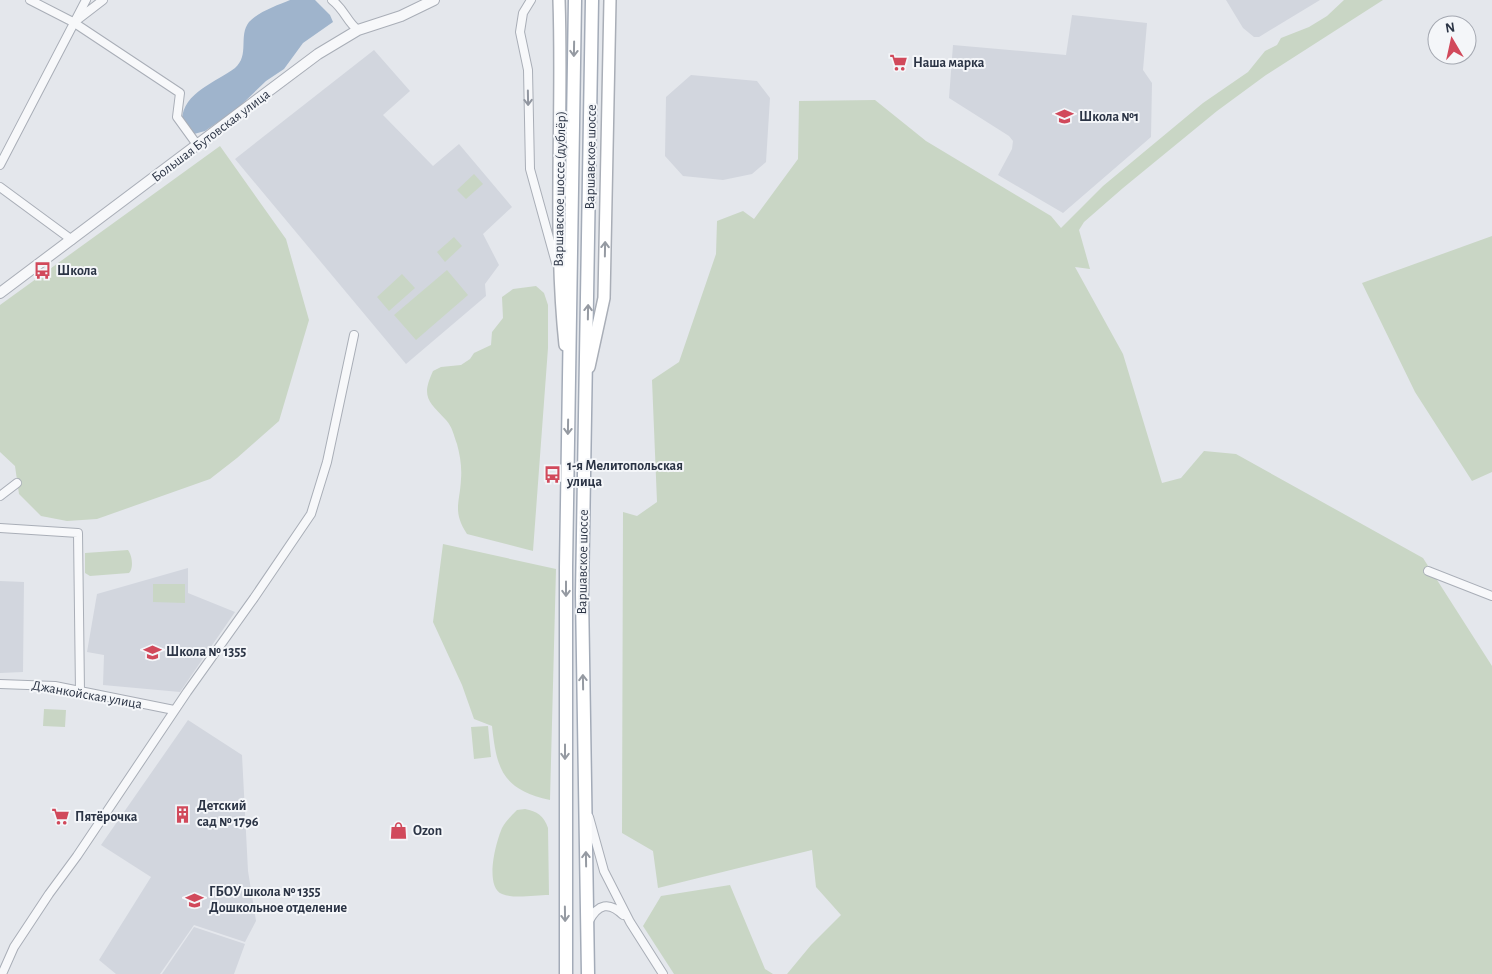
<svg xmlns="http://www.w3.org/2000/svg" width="1492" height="974" font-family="'Alegreya Sans',sans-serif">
	<rect width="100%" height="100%" fill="#e4e7ec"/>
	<path fill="#d2d6de" d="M1226,0H1320L1259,37H1254L1243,28Z
		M1072,15L1147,23L1143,70L1152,83L1151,137L1063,213L998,175L1012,149L1013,141L1009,136L949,98L953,45L1066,55Z
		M374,50L410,91L383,115L433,166L459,144L512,207L483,234L499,265L485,284L486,296L406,364L235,159Z
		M691,75L757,81L770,98L766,162L752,174L723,180L683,176L665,156L666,97Z
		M188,568V593L235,612L180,692L103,685L104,655L87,652L97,594Z
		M0,581L24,582L23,672L0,673Z
		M188,720L242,755L248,871L256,921L245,942L194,925L160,974H116L99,960L151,877L101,845Z
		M194,927L245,944L234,974H162Z"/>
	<path fill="#c9d6c5" d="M1344,0H1383L1266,75L1217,111L1123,188L1084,222L1079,230L1090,269L1075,267L1123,354L1162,483L1181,478L1204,451L1236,454L1423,558L1492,666V974H787L811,945L841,915L816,887L812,850L658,888L653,851L622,833L623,512L637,516L657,502L652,380L679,362L716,254L717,221L743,211L754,219L798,159L799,101L875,100L926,141L1051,216L1061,228L1103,186L1203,103L1248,72L1265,51L1277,45L1281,38L1309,27L1327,16Z
		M220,146L286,239L309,320L279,421L237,458L210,479L97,519L67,521L41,516L19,494L15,466L0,452V305Z
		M474,174L483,184L466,199L457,190Z
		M1492,236V472L1472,481L1415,392L1362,283Z
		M454,237L462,246L445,262L437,252Z
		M447,270L468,295L416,340L394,315Z
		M402,274L415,288L389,311L377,297Z
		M536,286L544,293L548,305V348L533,551L467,534C452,511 460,503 461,479C462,467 460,455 457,444C454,436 452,426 446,420C428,401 421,397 433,371L441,367L461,365L470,359L474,353L491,345L492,332L503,318L502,297L513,289Z
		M443,544L556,569L550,800C502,789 497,770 492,726L474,719L462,685L433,622Z
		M128,550C132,555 134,568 129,573L90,576L85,573V553Z
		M153,584H185V603L153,602Z
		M44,709L66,710L65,727L43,726Z
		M488,726L491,757L474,759L471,727Z
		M525,809C537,811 544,816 548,828L549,895C535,895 514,899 502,894C484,886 496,842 502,828C506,821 511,816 517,810Z
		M730,885L765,969L773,974H674L643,926L661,896Z"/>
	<path fill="#9fb4cc" d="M290,0H315L330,15L333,22L303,43L284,69L266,81L237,109L205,131L194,134L182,120C183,92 217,82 235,68C250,55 238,36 249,22C258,12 278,5 290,0Z"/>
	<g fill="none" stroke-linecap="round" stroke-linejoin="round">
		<defs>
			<path id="minor" d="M30,0L73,22L180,93L177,117L198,146
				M332,0C345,10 347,22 358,30
				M531,0L523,13L520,32L528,70L530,169L556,263
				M77,20L103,0
				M0,165L86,0
				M0,187L72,240
				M0,496L17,483
				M0,528L78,533L80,692
				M1428,571L1492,596
				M0,684L55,686L174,710
				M589,817L604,871L630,922L663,974
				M589,921C598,904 609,901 623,915
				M2,974L14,947L49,894L77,856L187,692L254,598L311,514L327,462L354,335"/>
			<path id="tertiary" d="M0,293L318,54L358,30L401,16L434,0"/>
			<path id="secondary" d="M559,0C563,115 553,231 565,345
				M589,367L604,298L610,0"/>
			<path id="primary" d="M566,974V567L575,0
				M588,974L582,594L592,0"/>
		</defs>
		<use href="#minor" stroke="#a9aeb7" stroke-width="10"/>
		<use href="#tertiary" stroke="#a9aeb7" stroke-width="12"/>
		<use href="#secondary" stroke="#a9aeb7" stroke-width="14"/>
		<use href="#primary" stroke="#a3abb8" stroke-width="15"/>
		<use href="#minor" stroke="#f7f8fa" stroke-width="8"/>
		<use href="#tertiary" stroke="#f7f8fa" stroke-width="10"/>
		<use href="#secondary" stroke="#fff" stroke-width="11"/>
		<use href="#primary" stroke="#fff" stroke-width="12"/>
	</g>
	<defs><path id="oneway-shaft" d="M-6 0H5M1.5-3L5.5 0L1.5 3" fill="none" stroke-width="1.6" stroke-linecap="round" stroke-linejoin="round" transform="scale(1.25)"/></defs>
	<g stroke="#959aa2">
		<use href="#oneway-shaft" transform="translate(574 49) rotate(91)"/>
		<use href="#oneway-shaft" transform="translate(605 249) rotate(-89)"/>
		<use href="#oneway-shaft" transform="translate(588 312) rotate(-89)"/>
		<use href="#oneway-shaft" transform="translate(568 427) rotate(91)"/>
		<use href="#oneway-shaft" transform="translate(566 589) rotate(90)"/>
		<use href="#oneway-shaft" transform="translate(583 682) rotate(-91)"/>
		<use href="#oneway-shaft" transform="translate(565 752) rotate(90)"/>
		<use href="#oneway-shaft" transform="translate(586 859) rotate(-91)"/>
		<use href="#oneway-shaft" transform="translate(565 914) rotate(89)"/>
	</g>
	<use stroke="#9196a0" href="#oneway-shaft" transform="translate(528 98) rotate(89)"/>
	<defs>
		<symbol id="supermarket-bare" viewBox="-9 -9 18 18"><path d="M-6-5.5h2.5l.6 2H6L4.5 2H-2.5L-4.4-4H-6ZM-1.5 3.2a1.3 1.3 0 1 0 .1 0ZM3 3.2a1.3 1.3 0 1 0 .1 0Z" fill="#d1495b" stroke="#f4f6f9" stroke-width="2.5" paint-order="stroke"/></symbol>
		<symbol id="school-bare" viewBox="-9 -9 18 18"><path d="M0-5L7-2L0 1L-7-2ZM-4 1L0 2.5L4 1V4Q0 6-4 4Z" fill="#d1495b" stroke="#f4f6f9" stroke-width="2.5" paint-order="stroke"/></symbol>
		<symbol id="bus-bare" viewBox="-9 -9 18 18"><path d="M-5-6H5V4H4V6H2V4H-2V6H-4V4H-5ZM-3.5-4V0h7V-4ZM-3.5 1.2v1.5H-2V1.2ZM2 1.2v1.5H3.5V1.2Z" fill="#d1495b" stroke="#f4f6f9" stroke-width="2.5" paint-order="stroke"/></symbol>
		<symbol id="building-bare" viewBox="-9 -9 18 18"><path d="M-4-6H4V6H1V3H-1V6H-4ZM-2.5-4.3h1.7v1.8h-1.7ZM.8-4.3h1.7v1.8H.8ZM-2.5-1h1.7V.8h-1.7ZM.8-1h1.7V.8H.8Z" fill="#d1495b" stroke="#f4f6f9" stroke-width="2.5" paint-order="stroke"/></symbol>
		<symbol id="shop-bare" viewBox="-9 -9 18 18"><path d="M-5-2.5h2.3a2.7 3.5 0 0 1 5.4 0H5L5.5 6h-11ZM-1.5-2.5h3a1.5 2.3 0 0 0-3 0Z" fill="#d1495b" stroke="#f4f6f9" stroke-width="2.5" paint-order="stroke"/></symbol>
	</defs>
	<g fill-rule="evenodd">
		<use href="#supermarket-bare" x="886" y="50" width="25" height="25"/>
		<use href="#school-bare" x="1052" y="104" width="25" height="25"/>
		<use href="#bus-bare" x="30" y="258" width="25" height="25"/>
		<use href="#bus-bare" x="540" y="462" width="25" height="25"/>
		<use href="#school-bare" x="140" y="640" width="25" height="25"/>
		<use href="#building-bare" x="170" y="802" width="25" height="25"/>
		<use href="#supermarket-bare" x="48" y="804" width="25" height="25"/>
		<use href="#shop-bare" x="386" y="818" width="25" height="25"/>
		<use href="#school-bare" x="182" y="888" width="25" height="25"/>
	</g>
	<g text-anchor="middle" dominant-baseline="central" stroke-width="4" stroke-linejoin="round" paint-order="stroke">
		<g font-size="14" font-weight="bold" fill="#2b3445" stroke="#f4f6f9" text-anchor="start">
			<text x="913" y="63">Наша марка</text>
			<text x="1079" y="117">Школа №1</text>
			<text x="57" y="271">Школа</text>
			<text x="567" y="466">1-я Мелитопольская<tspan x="567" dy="16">улица</tspan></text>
			<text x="166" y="652">Школа № 1355</text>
			<text x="197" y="806">Детский<tspan x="197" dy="16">сад № 1796</tspan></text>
			<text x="75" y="817">Пятёрочка</text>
			<text x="413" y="831">Ozon</text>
			<text x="209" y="892">ГБОУ школа № 1355<tspan x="209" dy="16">Дошкольное отделение</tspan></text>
		</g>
		<g font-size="14" fill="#2b3445" stroke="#f4f6f9">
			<text transform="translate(211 136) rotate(-37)">Большая Бутовская улица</text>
			<text transform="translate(591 157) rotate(-89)">Варшавское шоссе</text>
			<text transform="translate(560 189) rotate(-89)">Варшавское шоссе (дублёр)</text>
			<text transform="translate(583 562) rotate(-89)">Варшавское шоссе</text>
			<text transform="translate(87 695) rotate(10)">Джанкойская улица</text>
		</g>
	</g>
	<g transform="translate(1452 40) rotate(351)"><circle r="24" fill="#f4f6f9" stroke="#a4a8b1"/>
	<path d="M0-4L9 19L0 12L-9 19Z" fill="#d1495b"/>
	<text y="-8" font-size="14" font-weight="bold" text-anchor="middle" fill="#2b3445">N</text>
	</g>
</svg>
